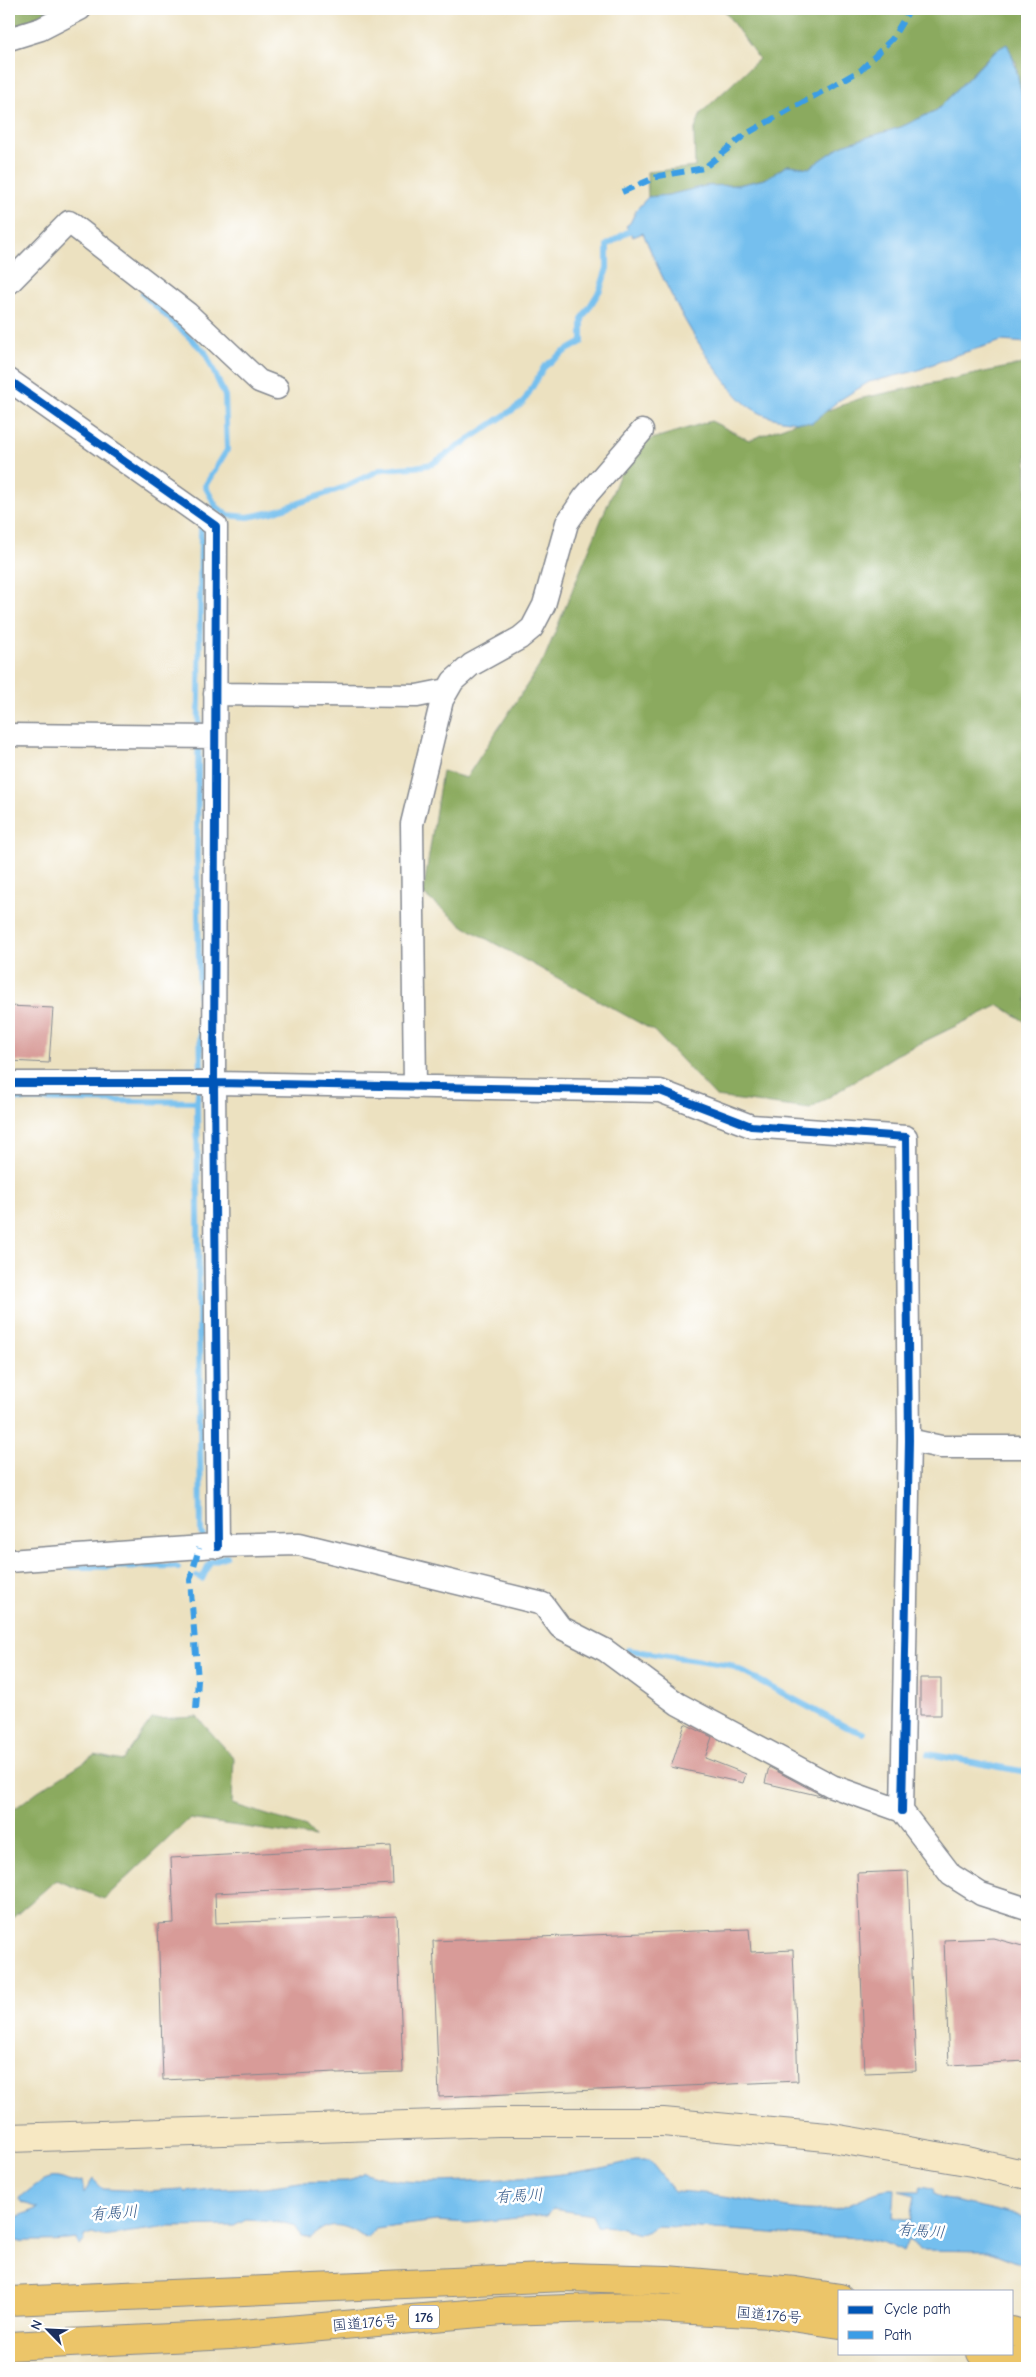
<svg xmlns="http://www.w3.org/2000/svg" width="1036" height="2377" font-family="'Comic Neue','Klee One',sans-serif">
	<rect width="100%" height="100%" fill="#fff"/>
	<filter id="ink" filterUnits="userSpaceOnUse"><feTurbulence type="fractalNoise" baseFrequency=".02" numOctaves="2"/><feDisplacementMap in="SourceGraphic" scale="10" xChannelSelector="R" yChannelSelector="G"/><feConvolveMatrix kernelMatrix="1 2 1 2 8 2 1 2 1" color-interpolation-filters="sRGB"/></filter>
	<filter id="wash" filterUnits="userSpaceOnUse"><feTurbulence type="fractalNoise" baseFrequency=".0096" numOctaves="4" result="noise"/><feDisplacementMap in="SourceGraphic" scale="20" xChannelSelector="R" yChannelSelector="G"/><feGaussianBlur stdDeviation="1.12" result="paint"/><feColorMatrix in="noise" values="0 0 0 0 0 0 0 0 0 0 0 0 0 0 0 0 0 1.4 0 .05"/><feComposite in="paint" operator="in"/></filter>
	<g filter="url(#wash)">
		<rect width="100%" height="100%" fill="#ece1c0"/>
		<path fill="#8baa5e" stroke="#536c5e" d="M9,9H48L9,42Z
			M723,9H1027V109L1019,91L1016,61L994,51L937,110L901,127L843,145L809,168L788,165L765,179L738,185L705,186L669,195L648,197L647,172L695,167L694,132L701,113L759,59Z
			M1027,363V1023L999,1005L896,1055L810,1109L716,1097L654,1031L465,927L423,894L442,771L466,778L544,659L632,445L711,421L749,440L858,399Z
			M197,1717L234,1758L232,1804L306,1827L315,1837L189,1819L104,1899L56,1880L9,1921V1813L38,1791L95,1755L122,1761L152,1719Z"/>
		<path fill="#75bfee" stroke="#4877a6" d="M1007,44C1019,67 1017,86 1027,109V343L1002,341L953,356L916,371L869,382L838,401L812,423C789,421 770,421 750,407C737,398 727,383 717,370C686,328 663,281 643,233L633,237L626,226L630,223L637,209L648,197L669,195L705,186L738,185L765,179L788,165L809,168L843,145L901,127L937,110L995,51Z
			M635,2160H649L674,2191C698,2192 722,2195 746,2200C773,2205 798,2212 826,2210C849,2209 874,2187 895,2190L893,2217L910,2220L914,2195L899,2191H919L921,2186L933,2188L934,2194L940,2198L1027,2217V2266L988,2251L920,2250L917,2246L908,2240L903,2252C873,2233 844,2239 810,2236C759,2232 708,2228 657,2226C642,2235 640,2236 625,2229C618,2226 605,2227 597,2226L592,2215L553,2209L547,2215L468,2223L436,2221L376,2229L366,2238C360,2236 357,2232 352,2230C336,2222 323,2225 311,2238L301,2237L296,2226L279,2222L246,2220L234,2226L168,2227L102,2236L92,2233L84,2236L85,2241L79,2245L77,2239C54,2242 32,2240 9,2242V2220L39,2208L23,2203L19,2198C31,2190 44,2175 58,2178C70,2180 67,2184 82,2181L84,2193L93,2179L103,2189L147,2191L182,2189L185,2192L210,2189L266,2187L300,2182L349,2181L364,2172C396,2185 435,2182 469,2181C525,2178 581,2175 635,2160Z"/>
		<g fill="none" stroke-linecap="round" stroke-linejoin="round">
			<path stroke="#75bfee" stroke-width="6" d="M143,294L205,352L225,396L227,450L205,486L216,506L201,529L197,857L201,1072L197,1102
				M216,506L227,515L248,517L273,512L342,488L382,469L415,467L432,464L523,403L544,367L564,352L582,342V319L600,290L607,268V245L629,231
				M9,1099L197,1102L201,1533L206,1541
				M69,1567L174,1566L178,1568
				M197,1576L202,1579L210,1562L227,1556
				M628,1650L730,1665L844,1726L863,1733
				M928,1754L1027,1772"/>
		</g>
		<g id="blocks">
			<path fill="#d89b98" d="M9,1006L53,1008L49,1063L9,1061Z
				M920,1678H941V1715H920Z
				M685,1724L712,1737L705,1758L746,1774L743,1783L671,1767Z
				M769,1767L825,1797L765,1783Z
				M391,1846L393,1884L215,1893L216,1923L397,1916L403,2072L336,2074V2072L163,2080L158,1924L174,1923L171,1858Z
				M908,1871L916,2071L865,2073L857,1873Z
				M749,1929L751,1952L793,1950L798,2081L439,2097L433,1941Z
				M993,1938L1026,1947L1027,2061L949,2065L944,1940Z"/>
		</g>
	</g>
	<g filter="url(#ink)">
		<use href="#blocks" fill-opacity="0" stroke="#84888f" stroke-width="1"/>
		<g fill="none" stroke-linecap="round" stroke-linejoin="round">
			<defs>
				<path id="street" d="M9,39L41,29L80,9
					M9,283L69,222L188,314L259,381L277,388
					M9,380L216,526L214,1083L218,1547
					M215,694L417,696L447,690
					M9,735L215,737
					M9,1083H214L660,1091L751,1126L906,1137L909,1440L902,1811
					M415,1087L412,824L442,700L453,681L471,665L520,638L532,628L544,605L567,523L584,498L642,431
					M909,1440L941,1447H1027
					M9,1561L215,1546L299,1544L543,1604L560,1627L605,1650L678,1704L832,1786L902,1811L951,1875L981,1894L1027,1909"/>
				<path id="secondary" d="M9,2138L498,2122H663L827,2137L972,2162L1027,2175"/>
				<path id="highway" d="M9,2301L567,2277L667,2280L795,2291L840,2298
					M1012,2331L1027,2336
					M9,2346L231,2335L502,2311L634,2307L771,2314L840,2324
					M981,2353L1027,2364"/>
			</defs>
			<use href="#street" stroke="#84888f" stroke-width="25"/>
			<use href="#secondary" stroke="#84888f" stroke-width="30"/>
			<use href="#highway" stroke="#84888f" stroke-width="30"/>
			<use href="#street" stroke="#fff" stroke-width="22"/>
			<use href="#secondary" stroke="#f7e8c3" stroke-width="28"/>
			<use href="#highway" stroke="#ecc569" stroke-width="28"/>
			<path stroke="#3b9de6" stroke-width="6" stroke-dasharray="12 6" stroke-linecap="butt" d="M622,192L659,176L704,168L746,134L861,70L892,39L910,9
				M196,1709L198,1680L190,1580L199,1548"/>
			<defs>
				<path id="cycleway" d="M9,380L216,526L214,1083L218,1547
					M9,1083H214L660,1091L751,1126L906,1137L909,1440L902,1811"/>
			</defs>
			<use href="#cycleway" stroke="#fff" stroke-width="11"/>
			<use href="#cycleway" stroke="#0057b8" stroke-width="8"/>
		</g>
	</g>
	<g text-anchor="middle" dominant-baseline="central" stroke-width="5" stroke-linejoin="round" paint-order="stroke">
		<rect fill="#fff" stroke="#5f6d8e" stroke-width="1" x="409" y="2305.5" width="30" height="23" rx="4"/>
		<g font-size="14" font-weight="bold" fill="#1b2f5e">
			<text x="424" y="2317">176</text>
		</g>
		<g font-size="15" fill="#1b2f5e" stroke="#fff">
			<text transform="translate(769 2315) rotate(5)">国道176号</text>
			<text transform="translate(365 2323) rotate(-5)">国道176号</text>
		</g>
		<g font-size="16" font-style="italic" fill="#365a89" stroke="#fff">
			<text transform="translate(519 2196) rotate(-3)">有馬川</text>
			<text transform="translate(114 2213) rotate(-4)">有馬川</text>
			<text transform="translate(921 2231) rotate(4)">有馬川</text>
		</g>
	</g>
	<rect width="1036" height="2377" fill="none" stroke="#fff" stroke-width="30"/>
	<rect x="838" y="2290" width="175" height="65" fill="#ffffff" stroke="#a4acbf"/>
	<rect x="848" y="2306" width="25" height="8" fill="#0057b8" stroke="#a4acbf"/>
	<text x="884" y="2314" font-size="15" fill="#1b2f5e">Cycle path</text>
	<rect x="848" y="2331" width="25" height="8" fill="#3b9de6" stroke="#a4acbf"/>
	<text x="884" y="2340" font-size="15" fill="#1b2f5e">Path</text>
	<g transform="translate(48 2330) rotate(294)" stroke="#ffffff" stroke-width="4" paint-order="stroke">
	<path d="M0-4L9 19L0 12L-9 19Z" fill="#1b2f5e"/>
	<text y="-8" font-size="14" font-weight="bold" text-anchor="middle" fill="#1b2f5e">N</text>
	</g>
</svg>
